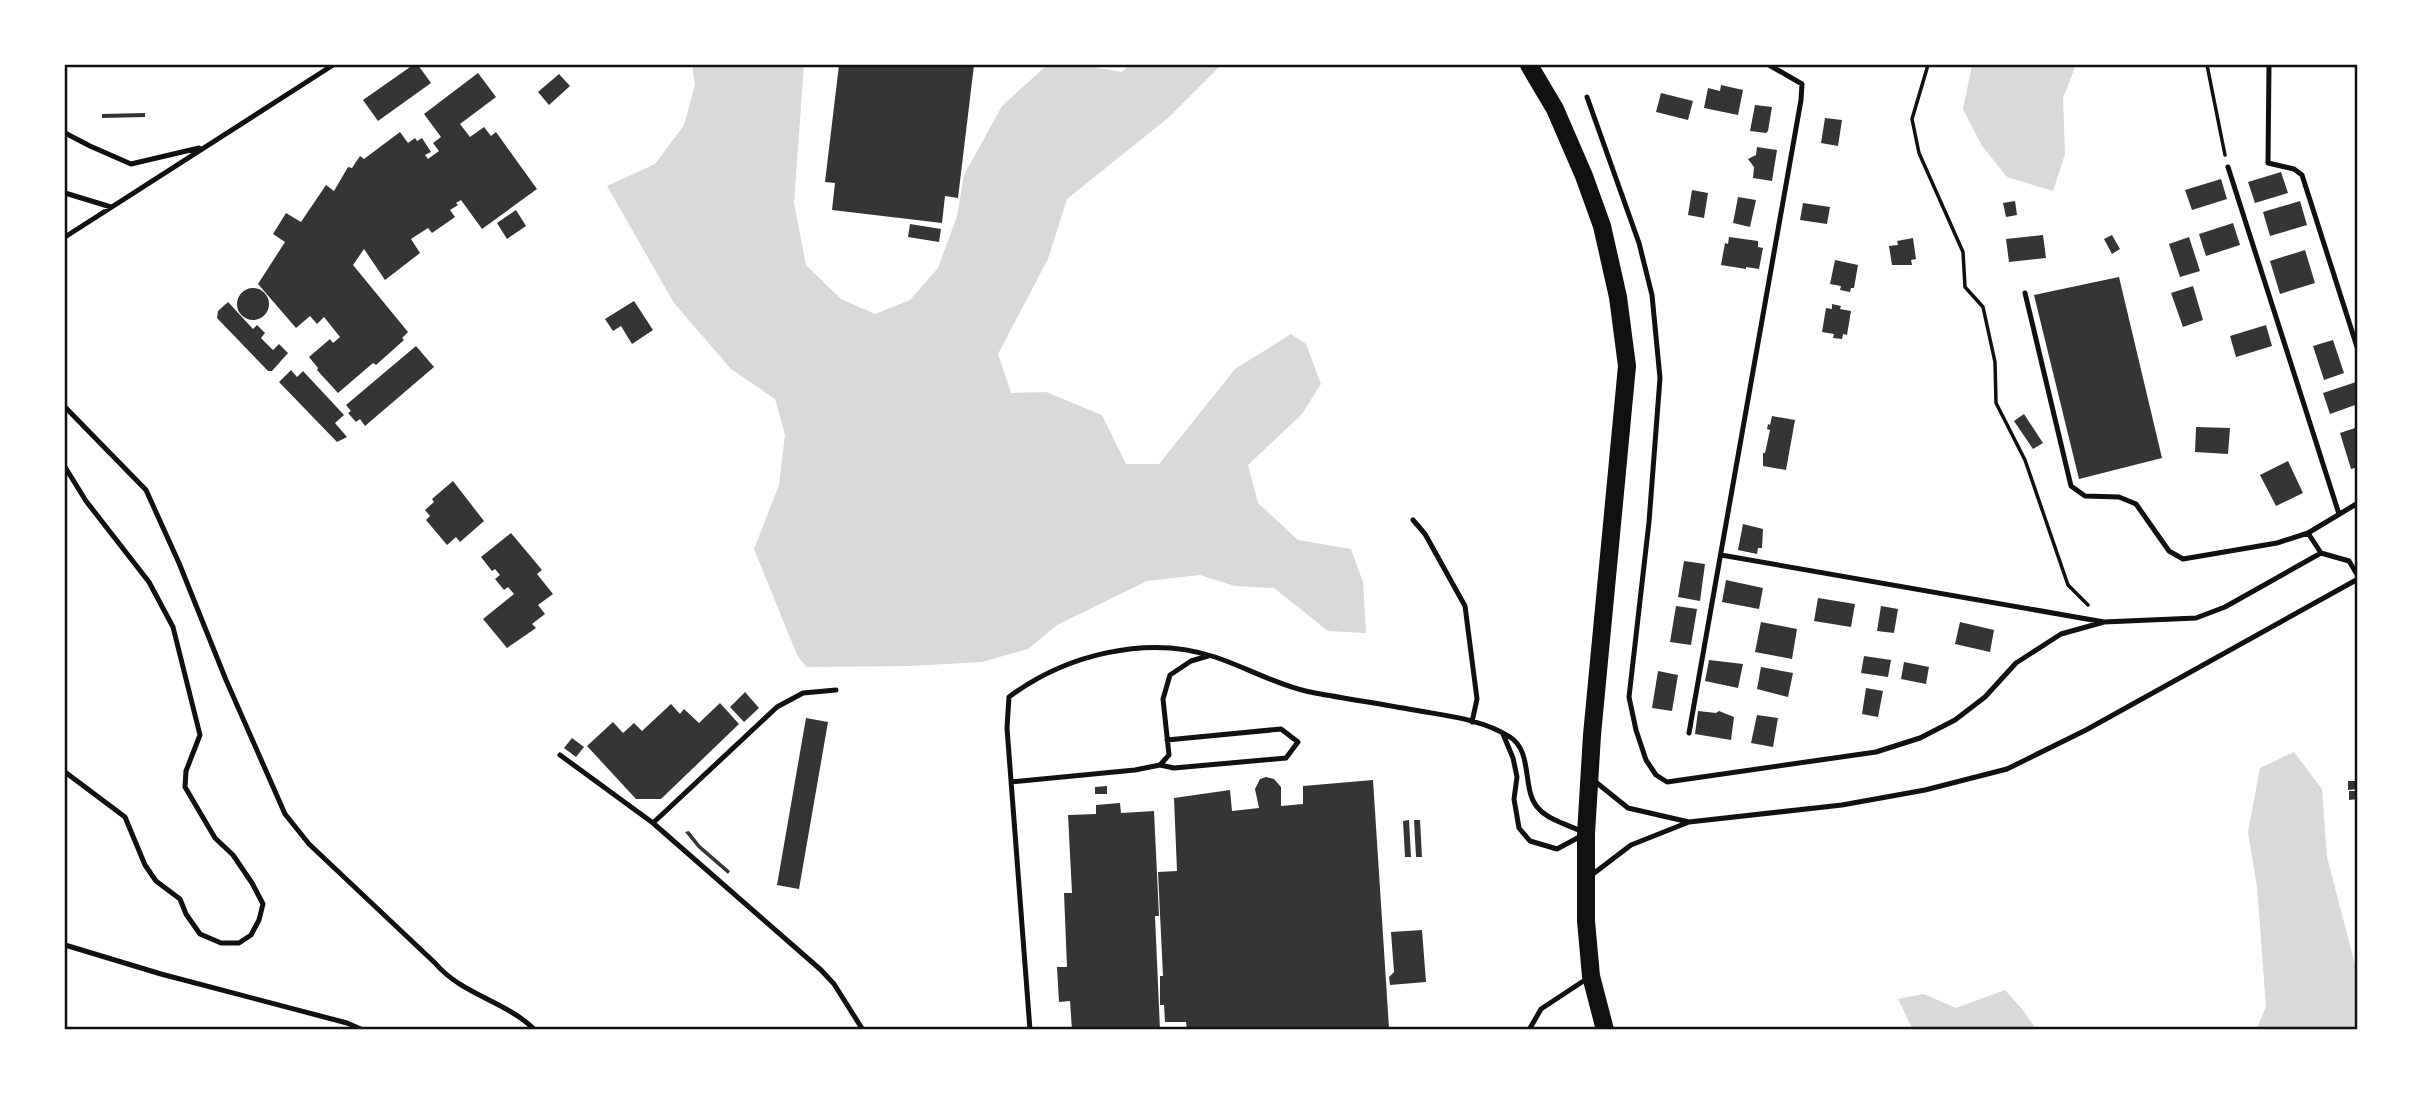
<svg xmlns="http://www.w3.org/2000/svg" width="2423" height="1095" font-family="Poppins,sans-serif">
	<rect width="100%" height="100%" fill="#fff"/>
	<path fill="#d9d9d9" d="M692,65H804L794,203L806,265L841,299L875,314L910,300L938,268L957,216L964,175L1002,106L1047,65H1082L1122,72L1129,65H1221L1168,118L1067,199L1048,259L998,354L1011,393L1046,392L1102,415L1126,464H1159L1235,369L1291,334L1306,344L1321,384L1302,414L1248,465L1258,503L1298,540L1351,549L1363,582L1366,633L1328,631L1274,588L1235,586L1200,575L1147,581L1057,625L1028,649L982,662L911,666L806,667L797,655L754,549L779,485L785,435L775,399L731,369L674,303L607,186L655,164L684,125L695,85Z
		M1972,65H2076L2063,98L2065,154L2053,191L2007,177L1982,146L1963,109Z
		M2294,752L2322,789L2327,857L2358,976V1030H2256L2266,1007L2257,887L2248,832L2260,768Z
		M2005,990L2022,1009L2037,1030H1913L1898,999L1924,994L1956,1008Z"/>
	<path fill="#353535" d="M413,65H418L431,83L378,121L363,100Z
		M839,65H974L958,198L945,196L942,223L832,210L835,183L825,182Z
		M478,73L496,97L460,124L470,137L484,127L491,136L496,132L537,189L482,229L461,200L456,203L458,205L450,210L455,217L432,233L428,228L411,239L420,253L385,280L364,249L353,265L408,332L402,338L404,340L376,365L373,363L338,393L317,370L318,368L309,357L330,339L333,343L340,337L324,317L317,324L310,316L296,328L258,284L285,242L273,234L286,213L301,222L326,185L334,191L348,167L352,168L360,156L364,159L400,132L408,143L415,138L417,141L422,138L431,152L425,155L428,159L439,151L433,143L441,137L424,114Z
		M559,74L570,86L549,105L538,92Z
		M1721,85L1743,90L1738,115L1704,108L1708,88L1720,91Z
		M1661,93L1693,101L1688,120L1656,112Z
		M1755,105L1772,107L1768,131L1766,133L1750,131Z
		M145,113V117L102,118V114Z
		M1825,118L1842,120L1838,146L1821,143Z
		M1757,147L1777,150L1772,181L1753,178L1754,167L1748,159L1756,155Z
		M2281,172L2288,193L2255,203L2248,182Z
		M2221,179L2227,199L2192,210L2185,190Z
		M1692,190L1708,193L1704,218L1688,215Z
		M1738,197L1756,200L1750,227L1733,223Z
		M2015,201L2017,215L2006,217L2003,203Z
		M2300,201L2307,225L2270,236L2263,212Z
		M1803,203L1830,207L1827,224L1800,220Z
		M516,210L526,226L507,239L497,223Z
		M2233,223L2240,245L2206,256L2199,234Z
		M910,224L941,229L939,242L908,237Z
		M2043,235L2046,258L2009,262L2006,239Z
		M2112,235L2120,249L2112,254L2104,239Z
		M1729,237L1758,241V247L1763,248L1759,269L1746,267V269L1721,265L1725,243L1728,244Z
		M2189,237L2200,271L2180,277L2169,244Z
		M1913,238L1916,259L1911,260L1912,265H1892L1889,246L1898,245L1897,241Z
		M2305,250L2315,283L2280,294L2270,261Z
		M1835,260L1858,265L1854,288H1851L1850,292L1840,290L1841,286L1830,284Z
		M2119,277L2162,458L2079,479L2034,295Z
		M2193,286L2203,320L2183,327L2171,293Z
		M237 304a16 16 0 1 1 32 0a16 16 0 1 1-32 0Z
		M634,301L653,330L632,344L621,326L613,331L605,319Z
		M228,302L253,329L257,325L265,333L261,338L273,350L279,344L288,353L272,371H268L217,318L218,311Z
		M1832,304L1841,306L1840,309L1851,311L1847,335L1843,334L1842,339L1833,338L1834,334L1822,332L1826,308L1832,309Z
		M2266,325L2272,346L2236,357L2230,336Z
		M2333,340L2344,373L2324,380L2313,346Z
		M416,346L434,367L365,426L360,419L356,422L348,413L351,411L346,405Z
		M291,370L297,377L303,371L344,415L335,423L347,437L337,442L279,382Z
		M2356,382L2358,404L2330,414L2323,393Z
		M2024,414L2043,443L2033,449L2014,421Z
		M1772,416L1795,420L1786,470L1763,466V453H1765L1770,430L1767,429L1768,424L1770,425Z
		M2196,427L2230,428L2228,454L2195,452Z
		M2358,427V467L2351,469L2340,433Z
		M2288,461L2303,493L2276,506L2260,475Z
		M453,481L484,521L460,542L456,537L447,545L426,520L430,516L425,510L434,502L432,499Z
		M1743,524L1763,529L1762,548H1758L1757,554L1738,550Z
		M511,533L542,570L537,574L553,594L538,605L545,614L532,624L536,628L507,648L483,619L514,594L508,587L504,590L495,579L500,575L495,569L492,571L481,557Z
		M1684,561L1705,564L1700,601L1678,597Z
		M1726,580L1763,588L1759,609L1722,602Z
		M1818,598L1855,604L1851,627L1814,621Z
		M1676,606L1697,609L1691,645L1670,642Z
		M1881,606L1898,609L1894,633L1877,631Z
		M1761,622L1797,629L1792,659L1755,652Z
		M1960,622L1994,630L1990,652L1955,644Z
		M1864,656L1891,660L1888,677L1861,673Z
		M1709,660L1743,664L1738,688L1705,681Z
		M1904,662L1929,667L1926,684L1901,679Z
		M1761,667L1793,673L1788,697L1757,689Z
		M1658,671L1678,675L1672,711L1652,708Z
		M1866,688L1883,691L1878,717L1862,714Z
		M745,692L759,708L744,722L730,707Z
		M720,703L739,724L661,799H636L587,746L613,722L623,733L634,723L642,731L671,704L680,714L684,709L699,723Z
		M1698,711L1716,713L1719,711L1734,717L1731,740L1695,734Z
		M1757,715L1778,718L1773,747L1751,743Z
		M806,718L828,722L799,889L777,885Z
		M572,738L584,747L576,757L564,748Z
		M1266,777L1274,779L1281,787V806L1303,804V786L1373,780L1389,1028L1348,1030H1187L1186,1022H1165L1164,1005H1160V976H1163L1158,872L1177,871L1174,798L1230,790L1232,811L1259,808L1255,789L1260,779Z
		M2348,781H2358V789L2348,790Z
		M1107,786V794H1095V787Z
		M2349,791H2358V799L2349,800Z
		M1120,803L1121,813L1154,811L1159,916H1155L1160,1030H1072L1070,1001L1059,1002L1057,967H1067L1064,893H1072L1068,815L1096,814V805Z
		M1409,820L1411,857H1405L1403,821Z
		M1414,820H1420L1422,857H1416Z
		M689,831L700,845L730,871L728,874L698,848L685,832Z
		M1422,930L1426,982L1390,985L1389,977L1394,972L1391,932Z"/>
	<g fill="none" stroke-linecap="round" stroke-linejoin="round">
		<path stroke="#111" stroke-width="3.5" d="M1928,65L1912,119L1919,153L1963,252L1965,287L1983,307L1995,362L1996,403L2025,460L2068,585L2088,605
			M2207,65L2225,155"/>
		<path stroke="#111" stroke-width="5" d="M2269,65L2268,163L2294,169L2302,175L2358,350
			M2356,65L2358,68
			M1587,97L1639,243L1652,295L1660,378L1649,522L1629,697L1636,730L1646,760L1656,775L1667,782L1876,752L1920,738L1955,720L1985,697L2016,663L2061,634L2104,622
			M65,133L90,146L131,164L199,148
			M2228,167L2339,514
			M65,193L111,207
			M65,237L333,65
			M2025,293L2071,486L2085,496L2119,497L2136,504L2169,551L2183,559L2277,543L2308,533L2358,503
			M65,407L146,490L179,563L226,680L285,814L309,844L435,963C462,995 506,1001 535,1030
			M65,467L86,501L149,582L173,627L200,735L186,771L185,787L215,838L233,855L252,883L263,904L259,920L251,935L239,943H221L200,934L186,914L180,899L156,881L145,865L125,817L65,772
			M1413,520L1425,534L1465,606L1477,699L1472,722
			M2308,533L2321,553L2349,561L2358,576
			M1721,555L2104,622L2196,618L2225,607L2321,553
			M1689,733L1801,100L1802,84L1769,65
			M1503,734L1513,758L1517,777L1514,799L1519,828L1530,841L1557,849L1583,835
			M560,755L653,823L821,970L834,984L863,1030
			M1160,765L1174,768L1286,758L1298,742L1281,729L1167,740
			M1592,779L1628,808L1689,822
			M1011,782L1135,770L1160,765L1169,755L1163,699L1170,675L1191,661L1208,656
			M653,823L777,707L803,693L836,690
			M1589,877L1631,845L1689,822L1842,805L1925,790L2007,769L2086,730L2358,579
			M65,945L161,974L347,1023L363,1030
			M1030,1030L1007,728L1009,697C1065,655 1147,634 1215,657C1248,668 1281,687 1315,693C1348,699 1381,704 1414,710C1447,716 1482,719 1510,737C1534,752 1521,792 1539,809C1549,820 1568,825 1581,831
			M1529,1030L1541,1009L1588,978"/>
		<path stroke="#111" stroke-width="18" d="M1529,65L1555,109L1584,176L1602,226L1618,297L1627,366L1592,735L1586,834V921L1591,976L1605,1030"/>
	</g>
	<rect width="2423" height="1095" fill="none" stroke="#ffffff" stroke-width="133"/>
	<rect x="66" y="66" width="2290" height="962" fill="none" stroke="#111" stroke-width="2.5"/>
</svg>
